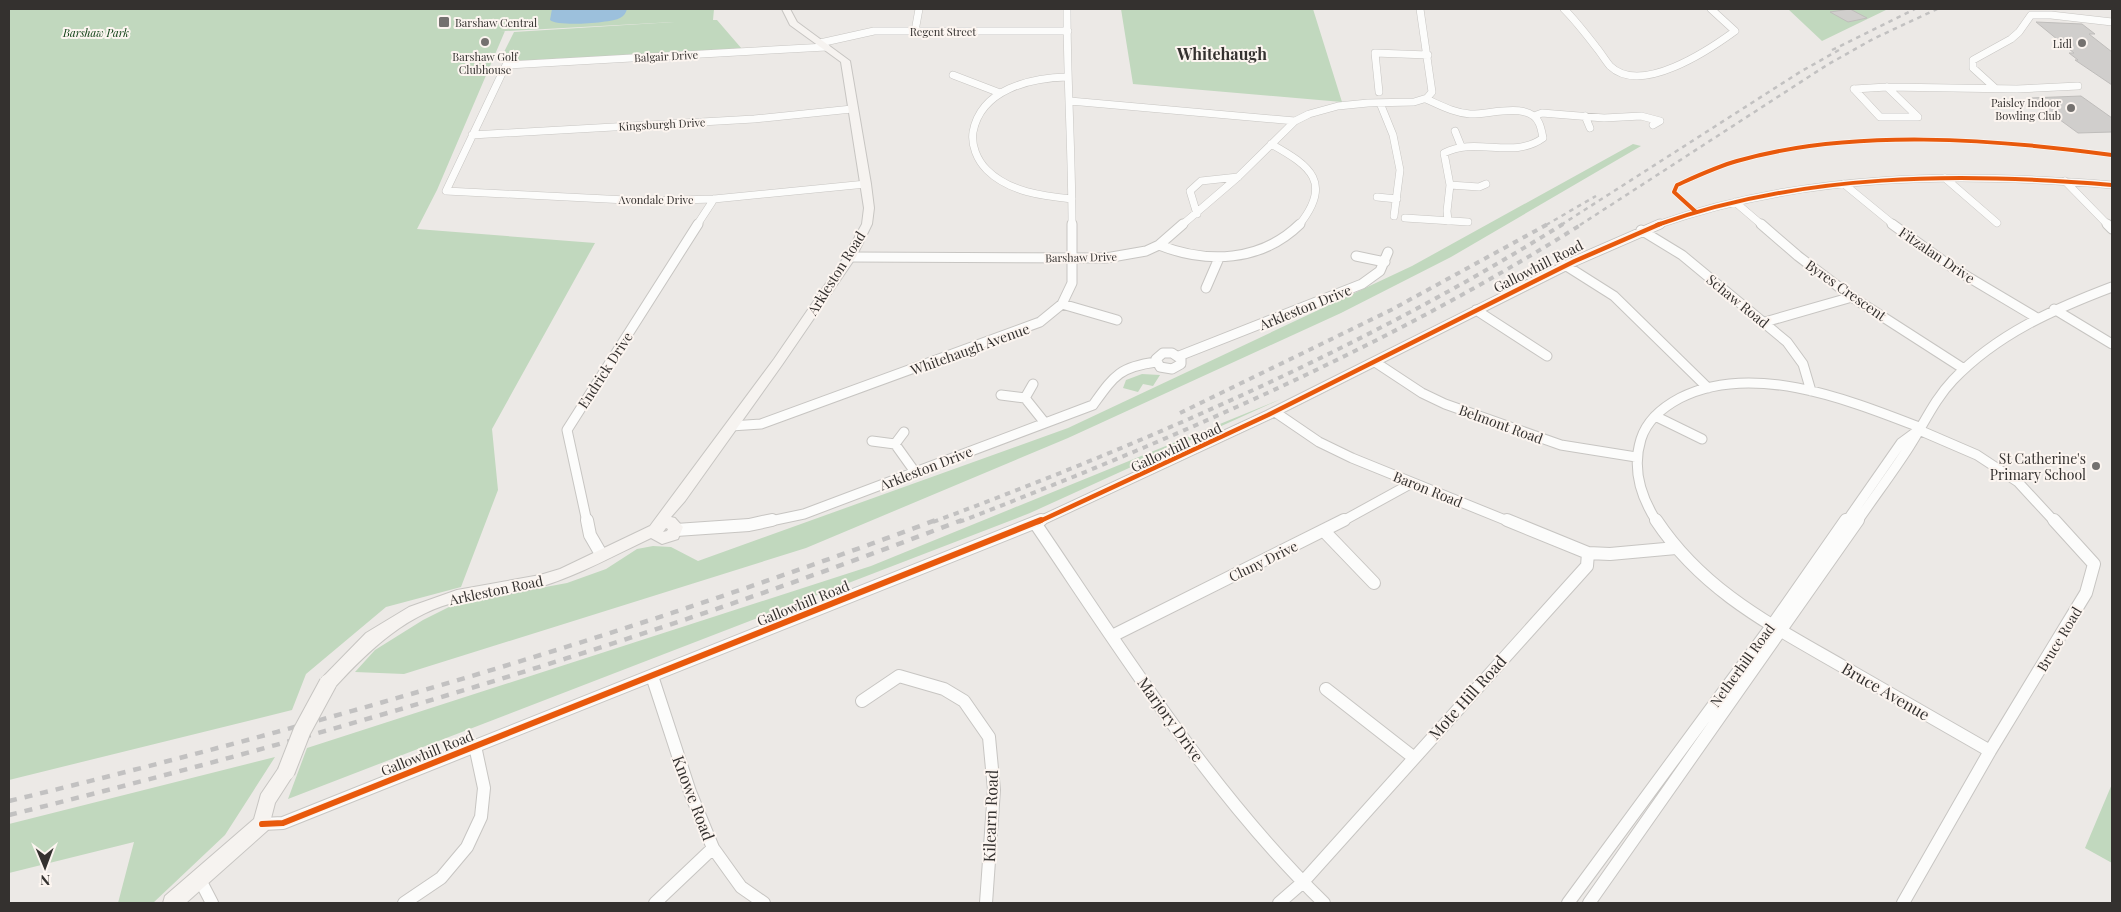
<svg xmlns="http://www.w3.org/2000/svg" width="2121" height="912" font-family="'Playfair Display',serif">
	<rect width="100%" height="100%" fill="#ece9e6"/>
	<path fill="#c1d8be" d="M9,9H714L713,20H717L742,49L499,62L514,32L674,22L304,42L505,31L437,190L417,229L595,243L492,429L498,490L461,587L386,607L306,674L292,710L9,780Z
		M1121,9H1313L1342,102L1133,84Z
		M1788,9H1888L1822,41Z
		M1633,144L1641,146L1451,257L1341,313L1068,438L806,548L404,674L355,672L375,650L423,620L455,604L567,583L606,569L637,549L653,546L671,547L698,561L1068,428L1412,266Z
		M1142,374L1160,375L1153,386L1143,384L1138,392L1123,388L1126,380Z
		M1281,399L1030,513L288,799L307,748L871,566Z
		M275,757L225,835L153,903H118L134,842L9,873V824Z
		M2112,784V863L2085,848Z"/>
	<path fill="#9cc0dc" d="M552,9H627C626,13 624,16 620,18C611,23 558,27 550,20Z"/>
	<path fill="#d0cecc" stroke="#bfbdbb" d="M1850,9L1867,18L1848,22L1830,12Z
		M2036,22L2082,24L2095,34H2089L2112,52V85L2075,60H2078L2069,53H2074Z
		M2081,96L2112,118V132L2078,133L2030,98Z"/>
	<g fill="none" stroke-linecap="round" stroke-linejoin="round">
		<defs>
			<path id="street-far2" d="M1067,9C1067,81 1072,153 1072,225
				M1564,9C1576,21 1586,34 1596,47C1601,53 1605,60 1610,66C1641,96 1709,50 1735,31L1711,9
				M915,31L919,9
				M820,43L874,31H1068
				M826,47L506,65L446,191L646,201L714,199L866,184
				M953,75L1000,93
				M1067,77C1030,78 981,89 973,132C971,145 977,160 987,170C1009,192 1043,196 1072,199
				M1995,88L1973,68V60L2011,39L2019,32L2031,15H2051L2112,22
				M1854,89L1887,87L2017,89L2078,86
				M1854,89L1880,117H1918L1887,87
				M1379,92L1375,53L1428,55
				M1426,99C1440,105 1454,113 1470,114C1489,115 1529,101 1539,123C1541,127 1542,133 1543,138C1513,160 1476,136 1444,153L1450,185L1447,211L1448,221
				M1070,101L1295,121
				M1380,103L1393,135L1400,170L1394,216
				M1534,116L1542,113L1604,118L1641,116L1660,121L1653,125
				M1585,116L1590,128
				M1455,131L1461,146
				M472,135L754,119L852,109
				M1271,144C1311,166 1333,183 1299,225
				M1945,178L1997,223
				M2065,181L2108,225
				M1844,184L1894,225
				M1450,185L1479,187L1486,184
				M1377,197L1397,199
				M1735,202L1762,225
				M1197,214L1190,191L1201,181L1238,177
				M1405,218L1468,222
				M697,225L714,199
				M1182,225L1238,177L1295,121L1309,114L1338,106L1368,103L1414,102L1427,98L1432,92L1420,9
				M1657,225C1803,173 1958,172 2112,185"/>
			<path id="street-far1" d="M1761,224L1798,256L1852,297L1964,369
				M1892,224L1953,268L2037,318
				M2107,224L2112,229
				M1641,230L1682,255L1787,342L1803,364L1811,391
				M1159,245C1207,264 1261,262 1300,224
				M1356,256L1385,262
				M850,257L1106,258L1146,251L1159,245L1183,224
				M1565,265L1614,296L1708,388
				M1206,288L1219,258
				M1062,304L1117,320
				M2054,309L2112,344
				M1476,310L1547,356
				M1765,322L1852,297
				M1163,353H1172L1181,359V364L1172,369L1160,367L1156,359Z
				M1179,356L1362,284L1380,271L1388,252
				M1375,362L1422,393L1445,404L1561,445L1636,457
				M1001,395L1025,398L1033,384
				M1025,398L1045,423
				M1275,412L1319,442L1352,458L1510,522
				M1655,416L1702,439
				M731,426L761,424L1040,322L1062,304L1072,283V224
				M1919,430L1977,455L2018,482L2055,522
				M872,441L895,444L904,432
				M895,444L915,472
				M587,522L567,430L698,224
				M766,522L804,514L1093,405C1114,376 1119,367 1156,362
				M1038,522L1268,415L1575,261L1660,224
				M1341,522L1412,483
				M1657,522C1640,496 1632,468 1641,439C1647,420 1663,407 1680,398C1752,361 1849,400 1919,427
				M1846,522L1901,443L1916,432
				M1857,522C1874,497 1893,472 1909,447C1924,424 1934,400 1953,380C1997,334 2054,309 2112,287"/>
			<path id="street" d="M587,520L590,535L601,554
				M1507,520L1588,553
				M1656,520C1703,591 1771,625 1842,666C1891,694 1941,723 1990,751
				M1035,523C1124,654 1210,792 1324,903
				M676,530L749,525L772,520
				M1324,531L1374,583
				M1112,636L1344,520
				M652,676L690,792L713,848L741,887L764,903
				M1326,689L1413,757
				M862,701L899,676L944,689L964,701L989,737L994,790L986,903
				M262,824L283,823L1041,520
				M199,878L212,903
				M404,903L441,878L467,847L481,817L484,788L475,746
				M655,903L713,848
				M1279,903L1302,883L1587,566L1588,553L1610,554L1676,548
				M1568,903L1772,626L1846,520
				M1589,903L1858,520
				M1903,903L1990,751L2086,593L2094,564L2054,520"/>
			<path id="secondary" d="M782,9H790L797,22L850,61L871,184L874,208L872,224L856,257L782,365L685,501L671,517L675,518L683,527L678,539L662,544L651,538C615,555 581,574 543,586C517,594 488,596 461,601C408,612 369,650 334,688L328,690L322,688L320,683L322,678L366,633L409,607L457,590L540,575L560,569L650,526L774,359L844,257L862,224L864,208L841,62L790,25ZM666,528L668,529L667,531L663,532Z
				M286,764L292,766L295,772L275,803L268,830L186,903H163L165,896L254,819L261,794L280,766Z"/>
		</defs>
		<use href="#street-far2" stroke="#c7c5c2" stroke-width="8"/>
		<use href="#street-far1" stroke="#c7c5c2" stroke-width="11"/>
		<use href="#street" stroke="#c7c5c2" stroke-width="14"/>
		<use href="#secondary" stroke="#c7c5c2" stroke-width="2"/>
		<use href="#street-far2" stroke="#fcfcfb" stroke-width="7"/>
		<use href="#street-far1" stroke="#fcfcfb" stroke-width="9"/>
		<use href="#street" stroke="#fcfcfb" stroke-width="12"/>
		<use href="#secondary" fill="#f6f3f0" fill-rule="evenodd"/>
		<path stroke="#c2c1c1" stroke-width="2.5" stroke-dasharray="4.5 4.5" stroke-linecap="butt" d="M1832,50L1915,9
			M1546,225L1596,196
			M1561,225L1800,72L1839,50
			M1580,225L1827,65L1873,39L1937,9"/>
		<path stroke="#c2c1c1" stroke-width="4" stroke-dasharray="5.5 5.5" stroke-linecap="butt" d="M1180,413L1391,310L1548,224
			M933,522C1151,441 1366,347 1563,224
			M959,522C1174,439 1387,347 1582,224"/>
		<path stroke="#c2c1c1" stroke-width="4.5" stroke-dasharray="8 8" stroke-linecap="butt" d="M9,801C323,725 634,633 936,520
			M9,815C332,735 652,639 962,520"/>
		<defs>
			<path id="secondary-bridge" d="M286,772L302,731L328,683"/>
		</defs>
		<use href="#secondary-bridge" stroke="#c7c5c2" stroke-width="19" stroke-linecap="butt"/>
		<use href="#secondary-bridge" stroke="#f6f3f0" stroke-width="17"/>
		<defs>
			<path id="cycleway-far2" d="M1696,212L1674,192L1677,185C1697,176 1716,167 1737,161C1852,128 1995,139 2112,155
				M1657,225C1803,173 1958,172 2112,185"/>
			<path id="cycleway-far1" d="M1038,522L1268,415L1575,261L1660,224"/>
			<path id="cycleway" d="M262,824L283,823L1041,520"/>
		</defs>
		<use href="#cycleway-far2" stroke="#fcf5f0" stroke-width="5.5"/>
		<use href="#cycleway-far1" stroke="#fcf5f0" stroke-width="8"/>
		<use href="#cycleway" stroke="#fcf5f0" stroke-width="9"/>
		<use href="#cycleway-far2" stroke="#e8590c" stroke-width="4"/>
		<use href="#cycleway-far1" stroke="#e8590c" stroke-width="4.5"/>
		<use href="#cycleway" stroke="#e8590c" stroke-width="6"/>
	</g>
	<g fill="#74716f" stroke="#fcf5f0" stroke-width="2">
		<rect x="438" y="16" width="12" height="12" rx="2.5"/>
		<circle cx="485" cy="42" r="5"/>
		<circle cx="2082" cy="43" r="5"/>
		<circle cx="2071" cy="108" r="5"/>
		<circle cx="2096" cy="466" r="5"/>
	</g>
	<g text-anchor="middle" dominant-baseline="central" stroke-width="4" stroke-linejoin="round" paint-order="stroke">
		<g font-size="11" fill="#34312f" stroke="#fcf5f0" text-anchor="end">
			<text x="455" y="22" text-anchor="start">Barshaw Central</text>
			<text x="2072" y="43">Lidl</text>
			<text x="485" y="56" text-anchor="middle">Barshaw Golf<tspan x="485" dy="13">Clubhouse</tspan></text>
			<text x="2061" y="102">Paisley Indoor<tspan x="2061" dy="13">Bowling Club</tspan></text>
		</g>
		<g font-size="11" fill="#34312f" stroke="#fcf5f0">
			<text x="943" y="31">Regent Street</text>
			<text transform="translate(666 56) rotate(-3)">Balgair Drive</text>
			<text transform="translate(662 124) rotate(-3)">Kingsburgh Drive</text>
			<text x="656" y="199">Avondale Drive</text>
			<text transform="translate(1081 257) rotate(-1)">Barshaw Drive</text>
		</g>
		<g font-size="11" font-style="italic" fill="#05390c" stroke="#fcf5f0">
			<text x="96" y="32">Barshaw Park</text>
		</g>
		<g font-size="14" fill="#34312f" stroke="#fcf5f0">
			<text transform="translate(1937 255) rotate(34)">Fitzalan Drive</text>
			<text transform="translate(1538 266) rotate(-27)">Gallowhill Road</text>
			<text transform="translate(836 273) rotate(-58)">Arkleston Road</text>
			<text transform="translate(1846 290) rotate(35)">Byres Crescent</text>
			<text transform="translate(1738 301) rotate(39)">Schaw Road</text>
			<text transform="translate(1305 307) rotate(-22)">Arkleston Drive</text>
			<text transform="translate(970 349) rotate(-20)">Whitehaugh Avenue</text>
			<text transform="translate(605 370) rotate(-57)">Endrick Drive</text>
			<text transform="translate(1501 424) rotate(20)">Belmont Road</text>
			<text transform="translate(1176 447) rotate(-25)">Gallowhill Road</text>
			<text transform="translate(926 468) rotate(-21)">Arkleston Drive</text>
			<text transform="translate(1428 489) rotate(22)">Baron Road</text>
			<text transform="translate(1263 561) rotate(-26)">Cluny Drive</text>
			<text transform="translate(496 590) rotate(-12)">Arkleston Road</text>
			<text transform="translate(803 603) rotate(-22)">Gallowhill Road</text>
			<text transform="translate(2059 639) rotate(-59)">Bruce Road</text>
			<text transform="translate(1742 665) rotate(-54)">Netherhill Road</text>
			<text transform="translate(427 753) rotate(-22)">Gallowhill Road</text>
		</g>
		<g font-size="14" fill="#34312f" stroke="#fcf5f0" text-anchor="end">
			<text x="2086" y="458">St Catherine's<tspan x="2086" dy="16">Primary School</tspan></text>
		</g>
		<g font-size="16" font-weight="bold" fill="#34312f" stroke="#fcf5f0">
			<text x="1222" y="53">Whitehaugh</text>
		</g>
		<g font-size="16" fill="#34312f" stroke="#fcf5f0">
			<text transform="translate(1886 691) rotate(30)">Bruce Avenue</text>
			<text transform="translate(1467 697) rotate(-48)">Mote Hill Road</text>
			<text transform="translate(1171 719) rotate(54)">Marjory Drive</text>
			<text transform="translate(694 798) rotate(69)">Knowe Road</text>
			<text transform="translate(990 816) rotate(-88)">Kilearn Road</text>
		</g>
	</g>
	<rect width="2121" height="912" fill="none" stroke="#34312f" stroke-width="20"/>
	<g transform="translate(45 867) rotate(179)" stroke="#fcf5f0" stroke-width="4" paint-order="stroke">
	<path d="M0-4L9 19L0 12L-9 19Z" fill="#34312f"/>
	<text y="-8" font-size="14" font-weight="bold" text-anchor="middle" fill="#34312f">N</text>
	</g>
</svg>
